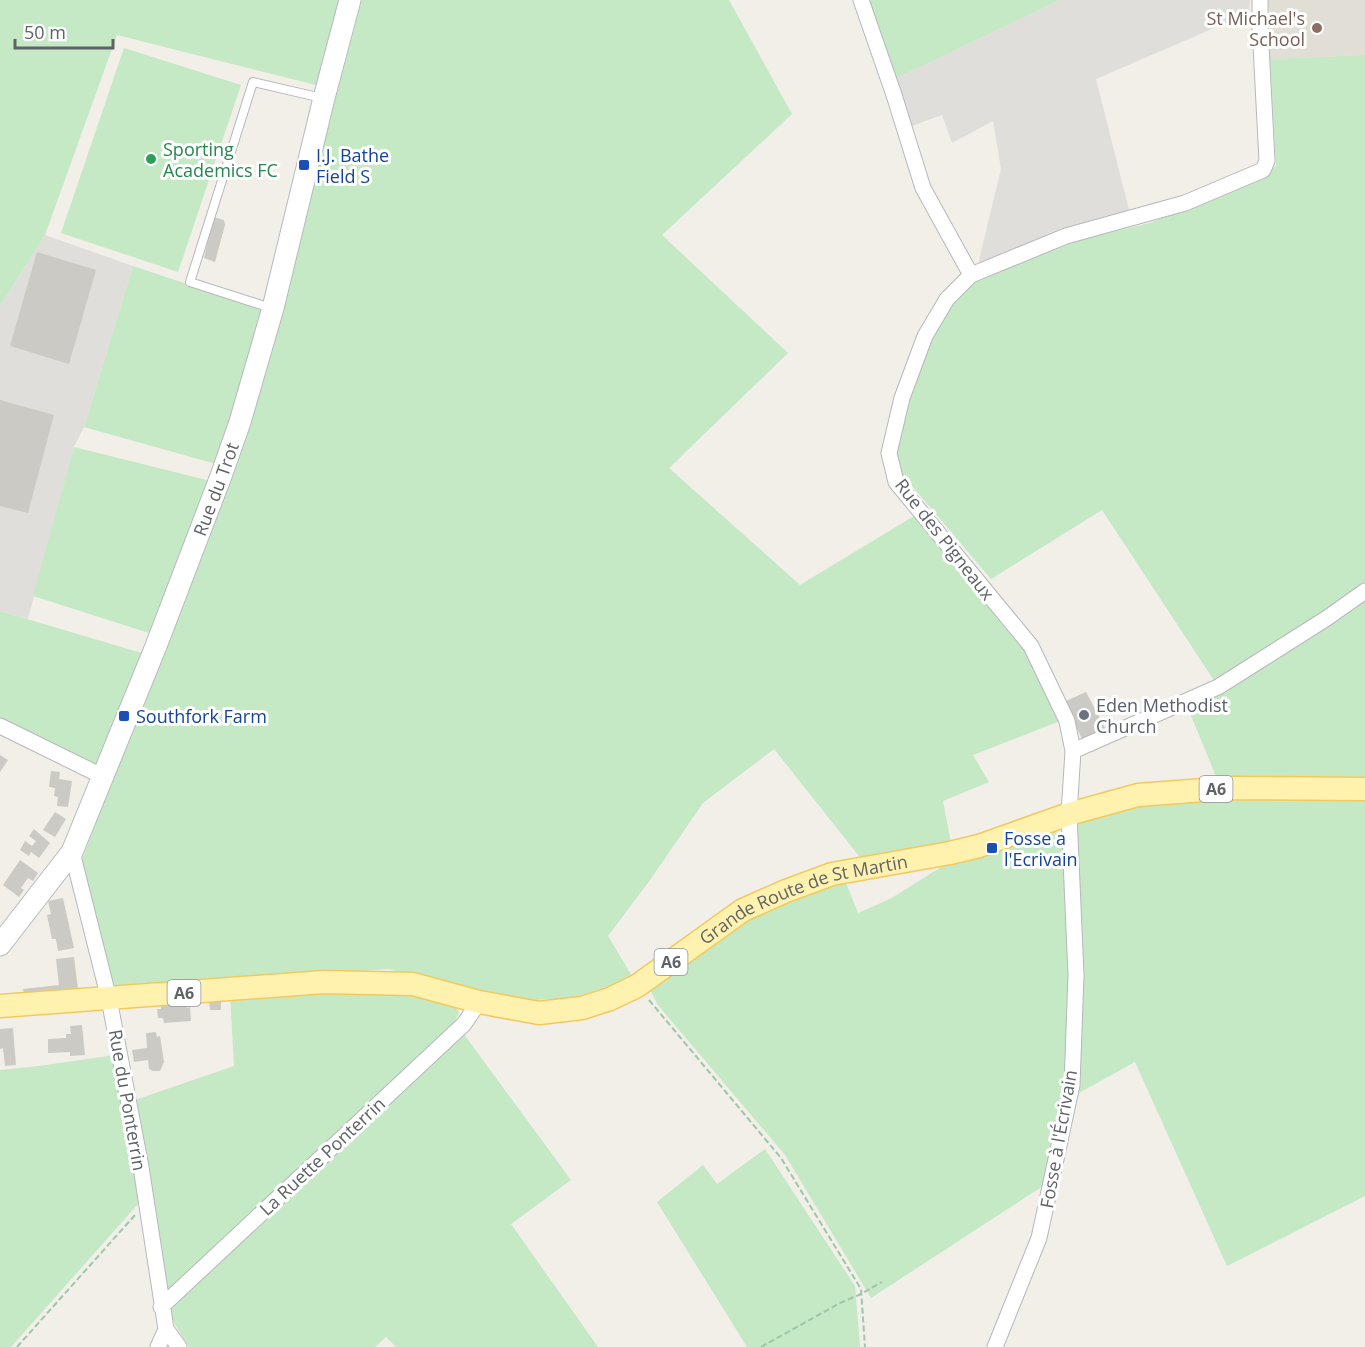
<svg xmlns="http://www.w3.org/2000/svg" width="1365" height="1347" font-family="'Open Sans',sans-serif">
	<rect width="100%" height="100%" fill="#f1efe8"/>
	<path fill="#e0deda" d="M1060,0H1250L1249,13L1096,79L1129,210L1066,228L980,266L979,260L1001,169L993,121L952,143L942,115L912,126L895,79Z
		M45,235L133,266L84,427L74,447L28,619L0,611V306Z"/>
	<path fill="#e1ded6" d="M1268,0H1365V55L1270,59Z"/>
	<path fill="#c5e8c5" d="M0,0H344L320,86L117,35L45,235L0,306Z
		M362,0H729L792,114L662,235L788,353L669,468L800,585L914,516L1023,645L1060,721L973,755L989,782L943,801L951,843L863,861L774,749L703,803L650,880L608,936L632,976L616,984L571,998L532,1000L466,988L388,969L111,988L81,862L246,431Z
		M868,0H1060L895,79Z
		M124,48L241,85L178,272L61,233Z
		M1365,55V585L1215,682L1102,510L991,579L896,467L900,433L923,353L953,304L974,283L1066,243L1150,223L1263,176L1276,166L1270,59Z
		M133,266L264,310L216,464L84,427Z
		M74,447L211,481L152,634L33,596Z
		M1365,595V781H1218L1187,706Z
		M0,611L145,654L98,767L0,723Z
		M1365,796V1196L1227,1266L1135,1062L1077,1094L1082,921L1073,821L1149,801Z
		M1053,829L1063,835L1071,952L1066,1082L1043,1186L871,1298L785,1155L657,1004L650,989L721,936L794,896L844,878L858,913L890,899L946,864Z
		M412,992L453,1004L459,1012L454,1024L334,1135L168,1294L135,1100L234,1066L230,994Z
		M463,1033L571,1180L511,1224L598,1347H396L386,1337L375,1347H189L171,1318V1309Z
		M115,1055L139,1203L11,1347H0V1070L39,1066Z
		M765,1149L855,1286L860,1347H747L657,1202L703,1165L717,1184Z"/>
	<path fill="#cccac5" d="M213,217L224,220L225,225L215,262L204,258Z
		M37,252L96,270L69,364L10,346Z
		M0,400L54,415L28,513L0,506Z
		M1086,692L1105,728L1082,739L1064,702Z
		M0,755L8,760L0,772Z
		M51,771L60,772L59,779L72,781L68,807L57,806L58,797L54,796L55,788L49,787Z
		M55,812L66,819L55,837L43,830Z
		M34,829L50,843L39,858L31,852L29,856L20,850L25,841L32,846L36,841L29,836Z
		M20,860L38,873L33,881L28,878L21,888L24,890L19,897L3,885Z
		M63,898L74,948L58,951L56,939H52L47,915L51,914L48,901Z
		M74,957L79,997L25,999L23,989L59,985L56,959Z
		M209,1000H221V1010H210Z
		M187,1004V1008L190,1007L191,1021L164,1023L163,1018H158L157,1009H161V1006Z
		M82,1025L85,1055L70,1056V1052L48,1053V1039L66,1038V1034H71L70,1026Z
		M13,1028L16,1065L5,1066L3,1048L0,1049V1029Z
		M156,1032L157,1037L160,1036L164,1062L160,1071H153L149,1069L148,1060L134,1062L132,1050L147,1048L146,1033Z"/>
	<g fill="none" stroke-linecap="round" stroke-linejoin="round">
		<defs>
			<path id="lane" d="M271,308L190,282L253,82L322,98"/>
			<path id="street" d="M861,0L894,95L923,188L971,275L947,299L925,336L902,398L889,453L896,482L1031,646L1067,721L1073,751L1069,814L1076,975L1072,1085L1039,1238L995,1347
				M971,275L1066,236L1185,203L1263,170L1267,161L1260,26V0
				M0,726L104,777
				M1073,751L1218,687L1327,618L1365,591
				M72,852L109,999L141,1167L166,1329L179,1347
				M161,1307L464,1024L479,1002
				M158,1347L166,1329"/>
			<g id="secondary">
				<path id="s1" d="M0,945L72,852L156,646L221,476L240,422L273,308L324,98L350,0"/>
			</g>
			<g id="primary">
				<path id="s2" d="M0,1006L324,982L413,984L479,1002L539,1013L582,1008L610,999L637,986L743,910L786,891L832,874L950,853L979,846L1069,814L1138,795L1230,788L1365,789"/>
			</g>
		</defs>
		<use href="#lane" stroke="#b5b8bc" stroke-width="10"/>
		<use href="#street" stroke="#b5b8bc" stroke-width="17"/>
		<use href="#secondary" stroke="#b6babf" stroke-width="23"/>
		<use href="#primary" stroke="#f2c960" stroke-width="25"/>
		<path stroke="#9cc7a9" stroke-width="2" stroke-dasharray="6 3" stroke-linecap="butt" d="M649,1000L781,1158L861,1289L865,1347
			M17,1347L135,1215
			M761,1347L840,1303L861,1294L882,1282"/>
		<use href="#lane" stroke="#fff" stroke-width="8"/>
		<use href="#street" stroke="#fff" stroke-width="15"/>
		<use href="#secondary" stroke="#fff" stroke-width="21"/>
		<use href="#primary" stroke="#fff2af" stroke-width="22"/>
	</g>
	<circle fill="#8d6e63" stroke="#fff" stroke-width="2" cx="1317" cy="28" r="6"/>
	<circle fill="#2e9e5b" stroke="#fff" stroke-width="2" cx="151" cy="159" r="6"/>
	<g fill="#1a4fb4" stroke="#fff" stroke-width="2">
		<rect x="298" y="159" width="12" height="12" rx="3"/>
		<rect x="118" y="710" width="12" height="12" rx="3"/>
		<rect x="986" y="842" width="12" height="12" rx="3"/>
	</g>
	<circle fill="#6b7280" stroke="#fff" stroke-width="2" cx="1084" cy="715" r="6"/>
	<g text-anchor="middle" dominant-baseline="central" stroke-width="6" stroke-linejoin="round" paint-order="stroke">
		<g fill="#fff" stroke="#8f9295" stroke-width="1.5">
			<rect x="1199.5" y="776" width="33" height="26" rx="4.5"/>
			<rect x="654.5" y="949" width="33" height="26" rx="4.5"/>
			<rect x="167.5" y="980" width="33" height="26" rx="4.5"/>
		</g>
		<g font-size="16" font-weight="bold" fill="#5f6368">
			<text x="1216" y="789">A6</text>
			<text x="671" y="962">A6</text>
			<text x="184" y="993">A6</text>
		</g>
		<g font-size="18" fill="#785e54" stroke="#fff" text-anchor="end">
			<text x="1305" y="18">St Michael's<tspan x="1305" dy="21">School</tspan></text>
		</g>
		<g font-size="18" fill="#27864d" stroke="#fff" text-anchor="start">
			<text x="163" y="149">Sporting<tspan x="163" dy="21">Academics FC</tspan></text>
		</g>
		<g font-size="18" fill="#164399" stroke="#fff" text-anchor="start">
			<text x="316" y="155">I.J. Bathe<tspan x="316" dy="21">Field S</tspan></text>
			<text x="136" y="716">Southfork Farm</text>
			<text x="1004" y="838">Fosse a<tspan x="1004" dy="21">l'Ecrivain</tspan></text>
		</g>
		<g font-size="18" fill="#5f6368" stroke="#fff">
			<text stroke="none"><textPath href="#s1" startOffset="508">Rue du Trot</textPath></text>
			<text transform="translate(945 539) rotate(52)">Rue des Pigneaux</text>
			<text stroke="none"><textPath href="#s2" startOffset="837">Grande Route de St Martin</textPath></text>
			<text transform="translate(128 1100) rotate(80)">Rue du Ponterrin</text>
			<text transform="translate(1058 1139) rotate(-80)">Fosse à l'Écrivain</text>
			<text transform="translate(322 1156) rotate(-43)">La Ruette Ponterrin</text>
		</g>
		<g font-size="18" fill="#5b616d" stroke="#fff" text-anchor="start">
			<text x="1096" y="705">Eden Methodist<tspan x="1096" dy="21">Church</tspan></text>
		</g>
	</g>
	<path d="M15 39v9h98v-9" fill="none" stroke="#5f6368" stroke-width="3"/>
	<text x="24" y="39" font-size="18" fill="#5f6368" stroke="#ffffff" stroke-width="4.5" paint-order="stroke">50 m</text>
</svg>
